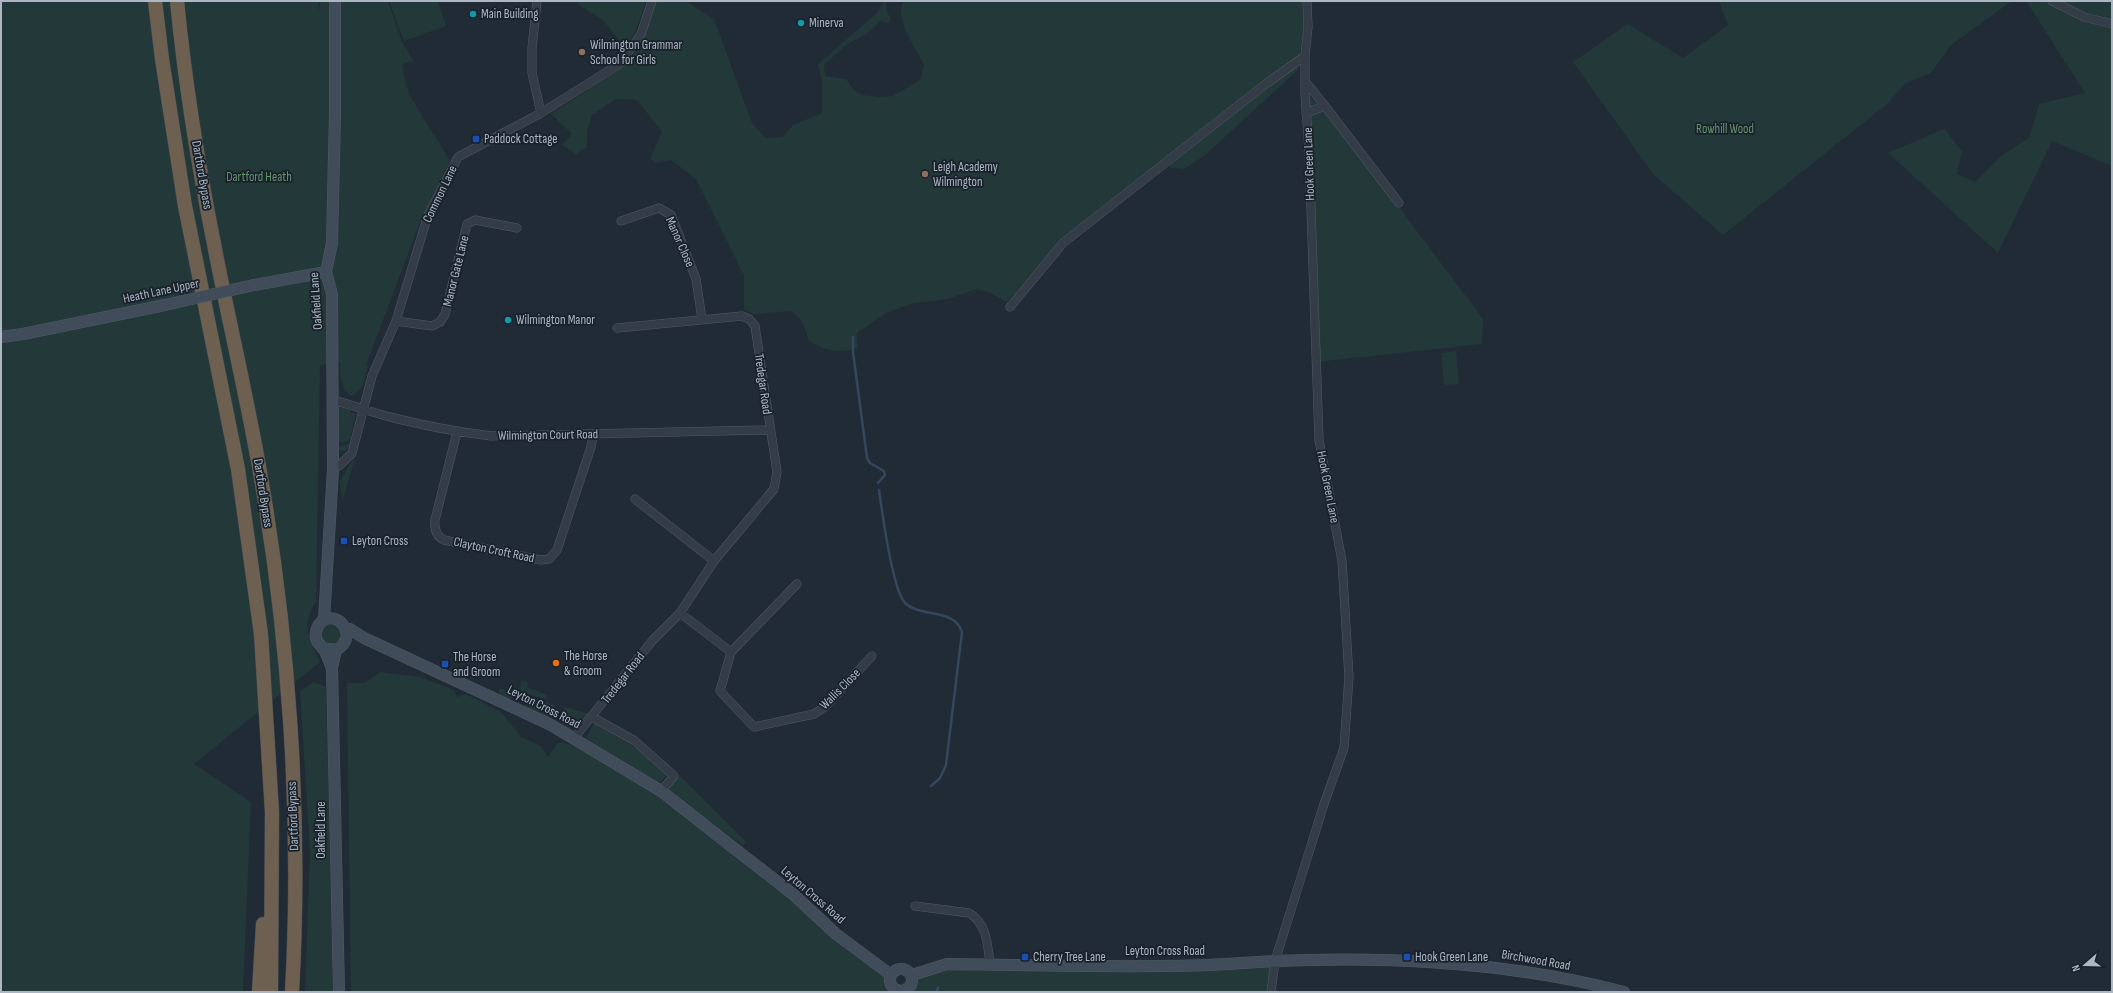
<svg xmlns="http://www.w3.org/2000/svg" width="2113" height="993" font-family="'Sofia Sans Condensed',sans-serif">
	<rect width="100%" height="100%" fill="#202b36"/>
	<path fill="#233838" d="M1,1H319L318,12L321,1H388L402,41L413,61L402,65L409,94L450,161L422,217L366,365H368C365,377 364,391 351,396C340,386 340,376 340,362L320,365L316,602C300,624 310,640 320,662L194,764L251,802L243,992H1Z
		M389,1H438L446,26L404,41Z
		M580,1H646L636,30L626,49L603,20L576,3Z
		M656,1L687,2L714,19L752,123L766,138L783,137L793,125L822,113V82L818,64L878,12L884,1H887L886,9L891,20L889,23L880,21L868,33L846,45L824,65L825,76L846,79L854,90L862,95L881,97L893,96L920,80L924,65C915,47 895,21 903,1H1303L1304,26L1298,70L1204,156L1184,169L1171,168L1166,161L1062,238L1007,302L986,291L976,289L948,299L913,303L886,313L857,333L858,348C836,353 830,352 809,341L802,321L791,311L754,314L744,309V276L696,179L671,160L655,163L650,159L662,132L637,100L615,99L592,115L587,131V147L576,154L562,145L572,134L551,114L628,63L638,48Z
		M1719,1H2012L1951,45L1931,73L1906,83L1887,104L1723,235L1654,175L1573,62L1628,24L1683,58L1728,25Z
		M2026,1H2112V166L2052,141L1998,253L1888,153L1944,129L1962,151L1957,174L1975,182L2002,155L2029,138L2039,104L2085,93Z
		M1306,94L1328,113L1483,319L1482,344L1316,362Z
		M1456,351L1459,384L1444,385L1441,353Z
		M339,407L350,410V412L356,414L350,439L343,443L339,441L337,410Z
		M353,441L346,451H339V446L346,445Z
		M357,452L342,502L340,481Z
		M320 635a11 11 0 1 1 22 0a11 11 0 1 1-22 0Z
		M380,672L420,677L454,690L457,697L466,694L501,712L521,737L541,746L548,757L559,742L572,745C599,761 627,776 653,793C716,834 772,885 831,931C849,945 889,968 899,985L922,971L939,966L1275,961L1270,992H351L347,683H365Z
		M521,680L528,682L527,687L547,695L546,699L520,692Z
		M314,682L326,687L333,992H305L310,852L300,691Z
		M499,688L514,694L512,699L499,695Z
		M525,696L555,705L549,718L525,707Z
		M564,707L590,714L578,727L569,729L561,723Z
		M594,723L641,751L667,775L658,784L586,738Z
		M680,776L746,842L743,846L670,792V786Z"/>
	<g fill="none" stroke-linecap="round" stroke-linejoin="round">
		<path stroke="#33475e" stroke-width="2.5" d="M853,337V352L867,458L870,463L884,471L885,475L878,483
			M879,490C882,511 892,589 905,603C921,618 955,608 962,632L946,765L940,778L931,786
			M937,992L938,987"/>
		<defs>
			<path id="street" d="M537,1L532,48V73L541,113
				M2052,1L2084,17L2112,24
				M1305,81L1325,106
				M1306,113L1325,106L1399,203
				M621,221L659,208L671,215L696,279L702,319
				M1010,307L1063,243L1267,83L1305,56
				M396,321L432,326L440,322L445,314L467,224L475,220L517,228
				M332,400C353,405 373,413 394,418C426,426 458,432 491,436L769,430
				M457,432L435,520C434,529 436,536 444,540L541,560L549,559L557,550L591,447L593,435
				M333,469L340,465L352,453L372,376L396,321L428,215L458,157L541,113L621,63L641,34L652,1
				M635,499L714,561
				M797,584L731,652L720,691L754,727L814,714L826,706L872,656
				M680,613L731,652
				M592,717L635,741L674,776L661,791
				M574,738L652,641L680,613L714,561L774,489L777,472L755,326L749,319L742,316L617,328
				M915,906L969,913C987,923 988,946 990,965
				M898,992L899,991
				M1271,992L1275,961L1324,804L1344,748L1349,677L1342,561L1319,440L1309,151L1305,93V56L1308,27L1307,1"/>
			<path id="secondary" d="M254,285L326,272
				M1,337L23,334L165,305
				M324,620L333,469L332,294L326,272L332,243L335,113V1
				M346,630L350,629L364,638L551,725L661,791L794,895L836,934L891,975
				M322,648L336,650C363,635 332,604 318,626C316,630 315,634 316,638C317,643 320,645 323,648C327,654 329,662 332,668
				M336,650L332,668L339,992
				M890 980a11 11 0 1 1 22 0a11 11 0 1 1-22 0Z
				M912,975L947,964C1034,965 1122,968 1210,965C1231,964 1253,962 1275,961C1392,956 1510,962 1624,992"/>
			<path id="highway" d="M155,1L162,59L185,206L238,469L261,634L272,812L271,992
				M177,1C185,83 198,164 214,244C228,317 245,389 258,461C289,632 302,818 292,992
				M259,992L263,924"/>
		</defs>
		<use href="#street" stroke="#515a65" stroke-width="9"/>
		<use href="#secondary" stroke="#515a65" stroke-width="12"/>
		<use href="#highway" stroke="#3e4751" stroke-width="15"/>
		<use href="#street" stroke="#333c47" stroke-width="8"/>
		<use href="#secondary" stroke="#414c5a" stroke-width="11"/>
		<use href="#highway" stroke="#6d6050" stroke-width="14"/>
		<defs>
			<path id="secondary-bridge" d="M165,305L254,285"/>
		</defs>
		<use href="#secondary-bridge" stroke="#515a65" stroke-width="12" stroke-linecap="butt"/>
		<use href="#secondary-bridge" stroke="#414c5a" stroke-width="11"/>
	</g>
	<g fill="#0f9aa8" stroke="#19212b" stroke-width="1.5">
		<circle cx="473" cy="14" r="4"/>
		<circle cx="801" cy="23" r="4"/>
		<circle cx="508" cy="320" r="4"/>
	</g>
	<g fill="#8d6e63" stroke="#19212b" stroke-width="1.5">
		<circle cx="582" cy="52" r="4"/>
		<circle cx="925" cy="174" r="4"/>
	</g>
	<g fill="#1a4fb4" stroke="#19212b" stroke-width="1.5">
		<rect x="472" y="135" width="8" height="8" rx="2"/>
		<rect x="340" y="537" width="8" height="8" rx="2"/>
		<rect x="441" y="660" width="8" height="8" rx="2"/>
		<rect x="1021" y="953" width="8" height="8" rx="2"/>
		<rect x="1403" y="953" width="8" height="8" rx="2"/>
	</g>
	<circle fill="#e8710a" stroke="#19212b" stroke-width="1.5" cx="556" cy="663" r="4"/>
	<g text-anchor="middle" dominant-baseline="central" stroke-width="3.5" stroke-linejoin="round" paint-order="stroke">
		<g font-size="13" fill="#adb7c4" stroke="#19212b" text-anchor="start">
			<text x="481" y="14">Main Building</text>
			<text x="809" y="23">Minerva</text>
			<text x="590" y="45">Wilmington Grammar<tspan x="590" dy="15">School for Girls</tspan></text>
			<text x="484" y="139">Paddock Cottage</text>
			<text x="933" y="167">Leigh Academy<tspan x="933" dy="15">Wilmington</tspan></text>
			<text x="516" y="320">Wilmington Manor</text>
			<text x="352" y="541">Leyton Cross</text>
			<text x="564" y="656">The Horse<tspan x="564" dy="15">&amp; Groom</tspan></text>
			<text x="453" y="657">The Horse<tspan x="453" dy="15">and Groom</tspan></text>
			<text x="1033" y="957">Cherry Tree Lane</text>
			<text x="1415" y="957">Hook Green Lane</text>
		</g>
		<g font-size="13" fill="#65946e" stroke="#19212b">
			<text x="1725" y="129">Rowhill Wood</text>
			<text x="259" y="177">Dartford Heath</text>
		</g>
		<g font-size="13" fill="#adb7c4" stroke="#19212b">
			<text transform="translate(1309 164) rotate(-92)">Hook Green Lane</text>
			<text transform="translate(202 175) rotate(80)">Dartford Bypass</text>
			<text transform="translate(440 194) rotate(-64)">Common Lane</text>
			<text transform="translate(680 242) rotate(66)">Manor Close</text>
			<text transform="translate(456 271) rotate(-76)">Manor Gate Lane</text>
			<text transform="translate(161 291) rotate(-12)">Heath Lane Upper</text>
			<text transform="translate(316 301) rotate(-94)">Oakfield Lane</text>
			<text transform="translate(763 384) rotate(82)">Tredegar Road</text>
			<text transform="translate(548 435) rotate(-1)">Wilmington Court Road</text>
			<text transform="translate(1328 487) rotate(79)">Hook Green Lane</text>
			<text transform="translate(263 493) rotate(81)">Dartford Bypass</text>
			<text transform="translate(494 550) rotate(12)">Clayton Croft Road</text>
			<text transform="translate(623 678) rotate(-52)">Tredegar Road</text>
			<text transform="translate(840 689) rotate(-45)">Wallis Close</text>
			<text transform="translate(544 707) rotate(27)">Leyton Cross Road</text>
			<text transform="translate(293 816) rotate(-92)">Dartford Bypass</text>
			<text transform="translate(321 830) rotate(-90)">Oakfield Lane</text>
			<text transform="translate(813 895) rotate(41)">Leyton Cross Road</text>
			<text x="1165" y="951">Leyton Cross Road</text>
			<text transform="translate(1536 960) rotate(10)">Birchwood Road</text>
		</g>
	</g>
	<rect width="2113" height="993" fill="none" stroke="#adb7c4" stroke-width="4"/>
	<g transform="translate(2085 965) rotate(250)" stroke="#19212b" stroke-width="3" paint-order="stroke">
	<path d="M0-3L7 15L0 10L-7 15Z" fill="#adb7c4"/>
	<text y="-6" font-size="11" font-weight="bold" text-anchor="middle" fill="#adb7c4">N</text>
	</g>
</svg>
